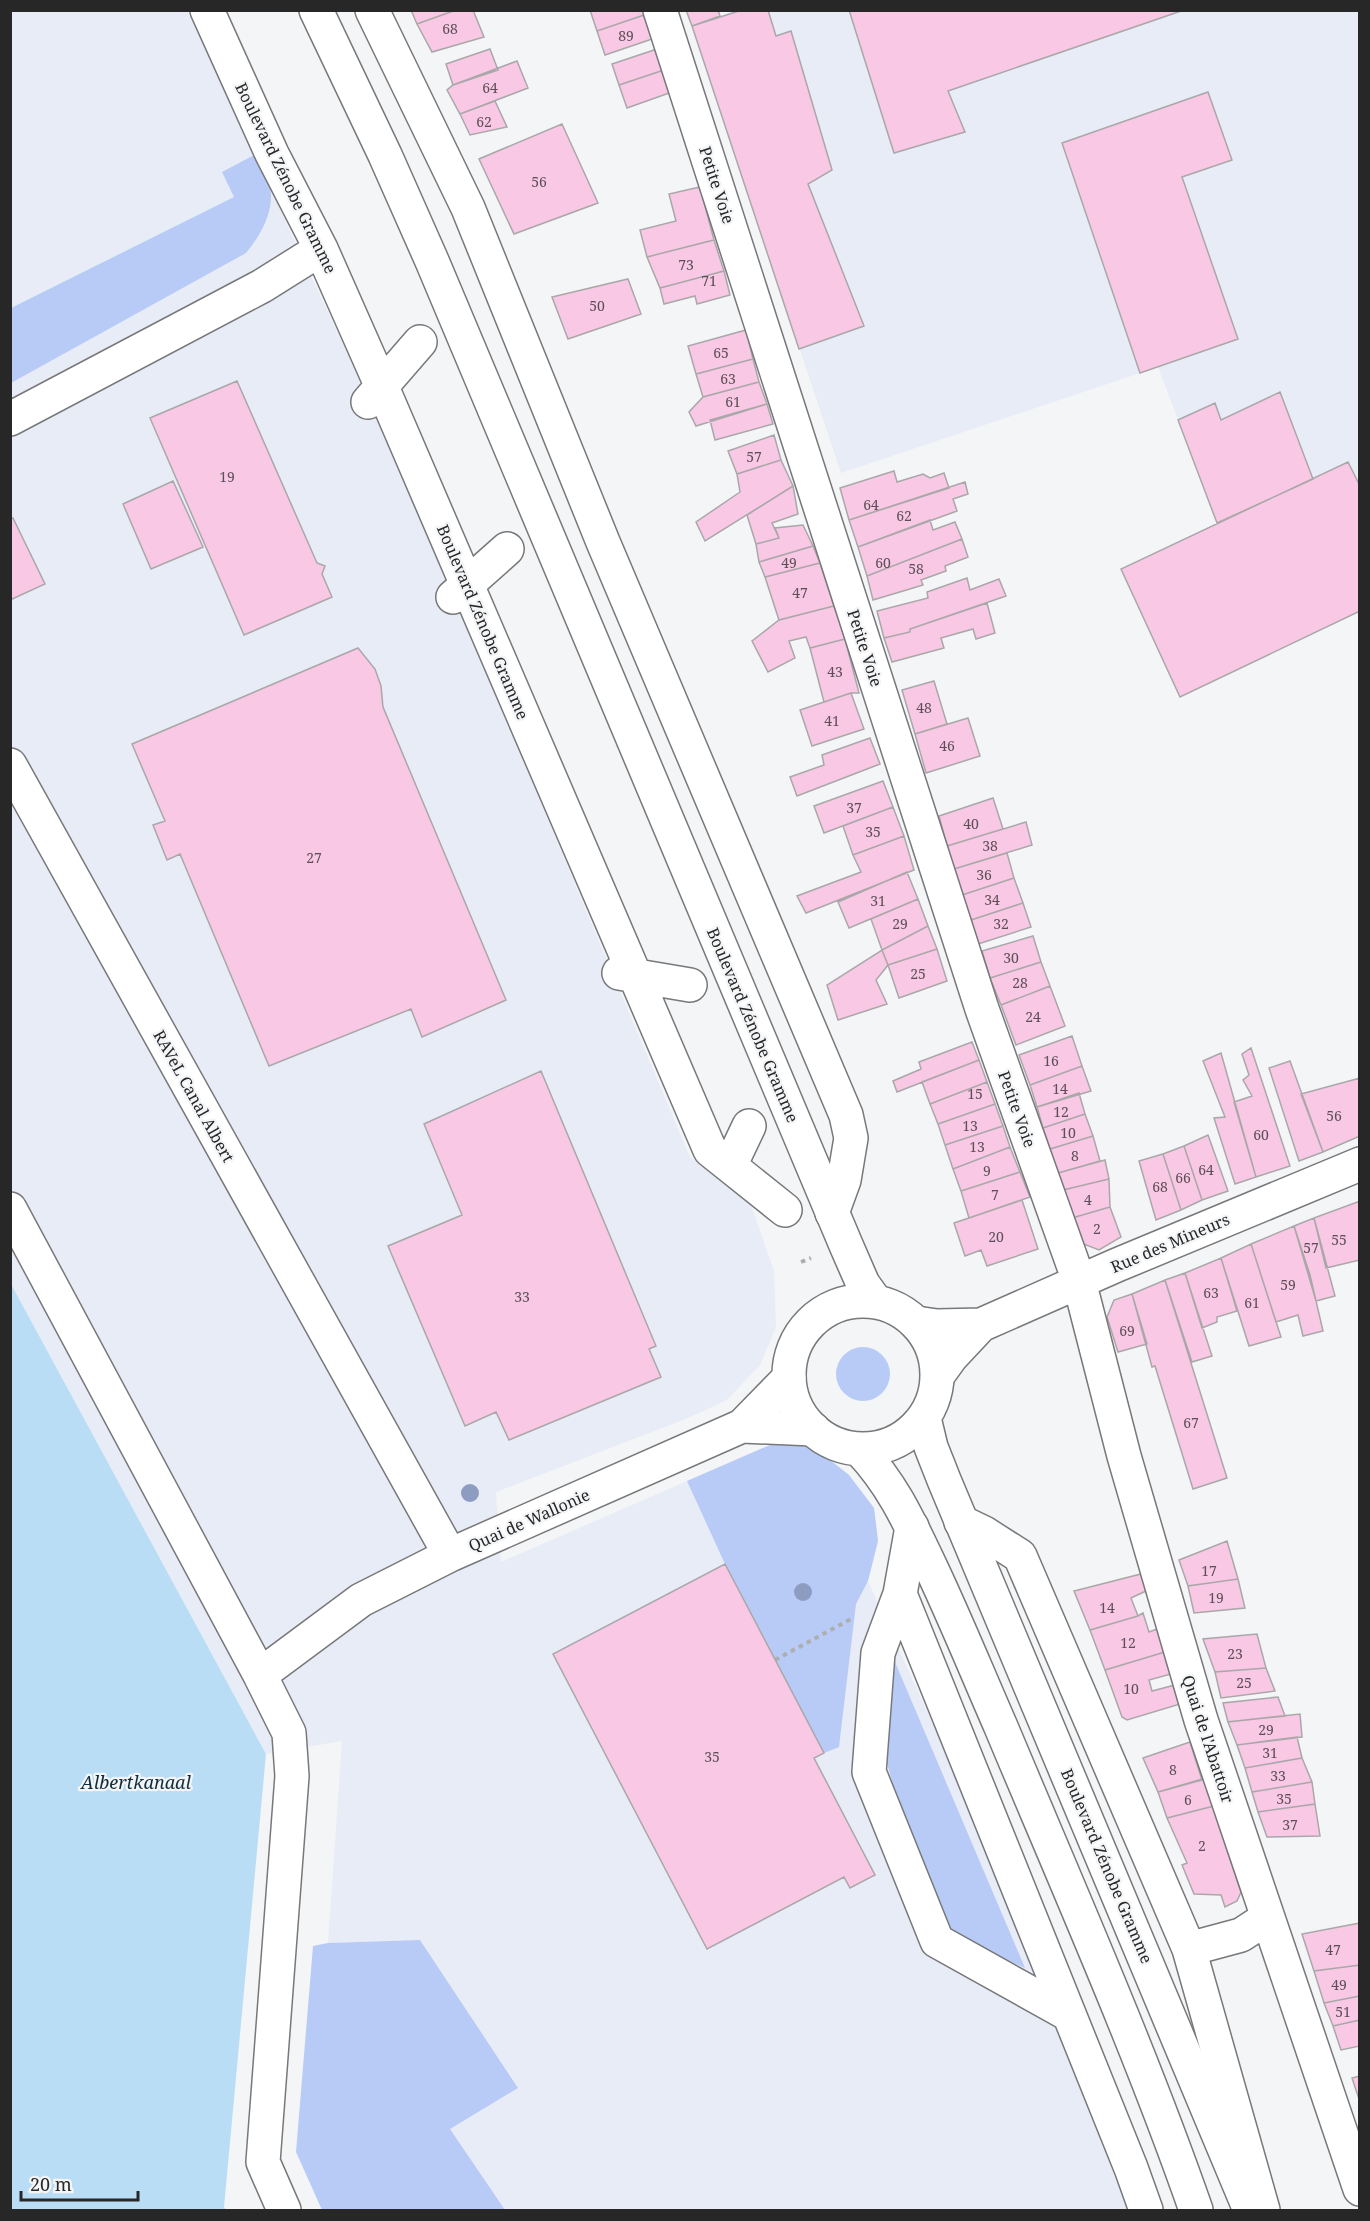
<svg xmlns="http://www.w3.org/2000/svg" width="1370" height="2221" font-family="'Noto Serif',serif">
	<rect width="100%" height="100%" fill="#f3f5f7"/>
	<path fill="#e8ecf6" d="M736,10L1359,11V611L1180,697L1121,569L1217,523L1158,367L841,473L692,26Z
		M10,11H187L343,344L419,514L690,1157L751,1205L774,1271L776,1327L760,1365L727,1400L688,1418L496,1492L501,1562L779,1441L816,1449L849,1475L874,1508L878,1540L868,1581L997,1866L1134,2210H505L449,2129L517,2088L420,1940L328,1943L342,1741L266,1754L11,1284Z"/>
	<path fill="#b8cbf7" d="M256,154C260,164 268,175 270,186C275,210 261,235 246,253L11,383V308L234,197L222,172Z
		M836 1374a27 27 0 1 1 54 0a27 27 0 1 1-54 0Z
		M779,1441L816,1449L849,1475L874,1508L878,1541L868,1581L856,1604L839,1747L824,1753L725,1564L687,1481Z
		M892,1655L1025,1968L955,1936L924,1879L903,1822L884,1752Z
		M420,1940L518,2088L450,2129L505,2210H322L296,2152L313,1946L328,1943Z"/>
	<path fill="#baddf6" d="M11,1284L266,1754L224,2207L226,2210H11Z"/>
	<path fill="#f9c8e5" stroke="#aaa7a9" stroke-width="1.5" d="M411,10H456L417,24Z
		M456,10H473L484,37L432,52L417,24Z
		M590,10H646L647,14L597,31Z
		M686,10H718L720,16L692,26Z
		M742,10H768L776,36L791,31L832,170L808,184L864,326L799,349L692,26Z
		M849,10H1184L948,91L965,132L894,153Z
		M647,14L655,38L605,55L597,31Z
		M490,49L498,70L453,85L446,64Z
		M657,49L664,70L619,85L612,64Z
		M517,61L528,88L460,114L447,90L453,85Z
		M664,70L672,92L627,108L619,85Z
		M1208,92L1232,160L1182,177L1238,339L1140,373L1062,143Z
		M495,101L507,127L470,135L460,114Z
		M562,124L598,203L514,234L479,159Z
		M700,187L714,240L647,257L640,230L676,221L669,194Z
		M714,240L724,271L660,288L647,257Z
		M724,271L730,295L697,304L695,296L664,304L660,288Z
		M628,279L641,314L568,339L552,297Z
		M746,330L753,359L696,374L688,346Z
		M753,359L759,382L703,397L696,374Z
		M237,381L317,563L325,566L322,574L332,597L244,635L150,418Z
		M759,382L767,404L696,426L689,412L703,397Z
		M1280,392L1313,479L1217,523L1178,420L1215,403L1221,420Z
		M767,404L773,424L715,440L710,420Z
		M774,435L781,460L737,474L728,451Z
		M781,460L793,486L705,541L696,522L740,492L737,474Z
		M1348,462L1360,486V611L1180,697L1121,569Z
		M894,471L897,482L923,474L930,478L944,473L949,488L849,520L840,488Z
		M173,481L203,547L151,569L123,504Z
		M965,482L968,494L953,499L957,511L858,547L849,520Z
		M793,486L798,514L772,523L779,538L756,544L747,515Z
		M13,518L45,584L10,600V519Z
		M930,520L933,530L955,522L962,539L867,576L858,547Z
		M803,525L813,546L759,562L756,544L779,538L775,528Z
		M962,539L968,557L945,566L946,571L921,580L923,585L873,600L867,576Z
		M813,546L820,563L765,577L759,562Z
		M820,563L834,606L779,620L765,577Z
		M967,578L970,590L999,579L1006,596L910,629V632L884,638L877,611L928,598L927,592Z
		M987,603L995,633L976,639L973,629L941,638L944,648L892,662L884,638L910,632V629Z
		M834,606L845,639L810,648L806,637L789,641L795,658L768,672L752,641L779,620Z
		M845,639L859,693H851L824,702L810,648Z
		M358,648L375,669L381,686L383,707L506,1000L422,1037L411,1009L269,1066L180,854L167,860L153,825L165,821L132,744Z
		M934,681L947,724L915,734L902,690Z
		M851,693L864,729L812,746L800,710Z
		M968,718L980,756L926,773L915,734Z
		M870,738L880,764L797,796L790,777L824,765L822,755Z
		M883,781L893,807L824,833L814,806Z
		M993,798L1003,829L947,846L939,816Z
		M893,807L904,836L853,855L843,826Z
		M1026,822L1032,845L954,869L947,846Z
		M904,836L914,870L806,913L797,896L861,872L853,855Z
		M1007,853L1014,878L962,895L954,869Z
		M907,872L918,899L849,928L838,902Z
		M1014,878L1023,903L971,920L962,895Z
		M918,899L928,926L882,950L871,919Z
		M1023,903L1031,927L978,944L971,920Z
		M928,926L937,949L888,965L882,950Z
		M1033,936L1041,962L990,978L982,951Z
		M937,949L947,981L899,998L888,965Z
		M882,950L888,965L876,980L887,1004L838,1020L827,985Z
		M1041,962L1050,986L1001,1005L990,978Z
		M1050,986L1065,1026L1016,1045L1001,1005Z
		M1072,1036L1082,1066L1030,1085L1019,1055Z
		M972,1042L979,1060L897,1092L893,1081L921,1069L919,1062Z
		M1251,1048L1290,1166L1256,1177L1234,1102L1252,1096L1243,1080L1249,1075L1242,1054Z
		M1221,1053L1256,1177L1235,1184L1214,1118L1225,1117L1203,1061Z
		M979,1060L987,1082L930,1104L922,1082Z
		M1290,1061L1323,1152L1299,1161L1269,1068Z
		M1082,1066L1091,1091L1037,1107L1030,1085Z
		M541,1071L656,1346L649,1349L661,1377L509,1440L496,1412L465,1426L388,1246L462,1215L424,1124Z
		M1360,1078V1136L1323,1152L1301,1094Z
		M987,1082L995,1104L938,1124L930,1104Z
		M1079,1093L1085,1114L1043,1128L1037,1107Z
		M995,1104L1003,1126L945,1145L938,1124Z
		M1085,1114L1093,1136L1050,1149L1043,1128Z
		M1003,1126L1010,1147L953,1169L945,1145Z
		M1208,1135L1228,1191L1202,1200L1184,1146Z
		M1093,1136L1100,1161L1058,1173L1050,1149Z
		M1184,1146L1202,1200L1181,1210L1163,1154Z
		M1010,1147L1020,1172L961,1191L953,1169Z
		M1163,1154L1181,1210L1156,1220L1139,1161Z
		M1105,1160L1109,1179L1063,1190L1058,1173Z
		M1020,1172L1030,1197L969,1218L961,1191Z
		M1109,1179L1110,1207L1072,1218L1063,1190Z
		M1022,1200L1038,1249L987,1266L981,1250L965,1256L954,1223Z
		M1360,1201V1260L1326,1268L1314,1218Z
		M1110,1207L1121,1237L1099,1250L1081,1243L1072,1218Z
		M1314,1218L1335,1296L1316,1301L1294,1226Z
		M1294,1226L1310,1275L1323,1331L1303,1336L1298,1315L1276,1322L1251,1244Z
		M1251,1244L1281,1337L1249,1346L1221,1258Z
		M1221,1258L1237,1311L1217,1317V1322L1202,1328L1185,1273Z
		M1185,1273L1212,1356L1192,1362L1165,1280Z
		M1165,1280L1227,1478L1193,1489L1155,1366L1152,1367L1132,1294Z
		M1132,1294L1147,1344L1118,1352L1107,1317L1114,1300Z
		M1227,1541L1238,1579L1188,1586L1179,1560Z
		M725,1564L824,1753L814,1758L875,1875L850,1888L844,1877L707,1949L553,1654Z
		M1141,1574L1146,1591L1131,1598L1138,1616L1090,1630L1074,1591Z
		M1238,1579L1245,1608L1194,1613L1188,1586Z
		M1143,1613L1149,1632L1157,1629L1165,1652L1105,1670L1090,1630L1138,1616Z
		M1257,1634L1266,1668L1215,1672L1203,1639Z
		M1165,1652L1171,1674L1149,1680L1152,1691L1175,1685L1180,1704L1127,1720L1122,1717L1105,1670Z
		M1266,1668L1275,1691L1221,1698L1215,1672Z
		M1278,1697L1285,1716L1228,1722L1223,1703Z
		M1300,1714L1302,1737L1237,1745L1228,1722Z
		M1297,1737L1302,1758L1245,1768L1237,1745Z
		M1190,1742L1202,1780L1158,1792L1143,1758Z
		M1302,1758L1312,1782L1252,1792L1245,1768Z
		M1209,1777L1218,1805L1167,1818L1158,1792Z
		M1312,1782L1315,1804L1258,1812L1252,1792Z
		M1315,1804L1320,1836L1267,1837L1258,1812Z
		M1218,1805L1225,1824L1219,1826L1241,1892L1237,1901L1225,1907L1221,1895L1194,1894L1182,1865L1187,1863L1167,1818Z
		M1360,1923V1965L1314,1971L1302,1934Z
		M1360,1965V1996L1324,2003L1314,1971Z
		M1360,1996V2020L1333,2026L1324,2003Z
		M1360,2020V2046L1341,2050L1333,2026Z
		M1360,2076V2102L1352,2078Z"/>
	<g fill="none" stroke-linecap="round" stroke-linejoin="round">
		<defs>
			<path id="minor" d="M207,10L272,154L321,249L382,387L710,1150L785,1210
				M372,10L468,208L603,542L846,1115L851,1138L844,1180L832,1213
				M660,10L982,1009L1079,1281L1124,1456L1201,1720L1360,2189
				M368,402L420,342
				M10,419L262,286L321,249
				M453,597L507,549
				M10,765L450,1555
				M619,973L690,985
				M730,1166L749,1126
				M10,1209L260,1675L289,1733L292,1776L263,2162L284,2210
				M916,1323L937,1326L981,1325
				M938,1375L951,1357L981,1325L1117,1265L1360,1164
				M742,1426L813,1429
				M961,1522L984,1533L1020,1556L1189,1949L1263,2210
				M912,1527L900,1594L1131,2168L1146,2210
				M900,1594L878,1653L869,1772L937,1941L1068,2014
				M260,1675L361,1600L450,1555L742,1426L789,1378
				M1189,1949L1241,1935L1267,1918"/>
			<path id="major" d="M316,10L385,155L432,261L846,1245L863,1284L876,1302
				M789 1375a74 74 0 1 1 148 0a74 74 0 1 1-148 0Z
				M924,1418L931,1447L944,1480L1250,2210
				M860,1450C891,1483 907,1517 926,1557C953,1613 976,1670 1001,1727C1068,1887 1139,2047 1196,2210"/>
		</defs>
		<use href="#minor" stroke="#77787a" stroke-width="36"/>
		<use href="#major" stroke="#77787a" stroke-width="36"/>
		<path stroke="#acaeaf" stroke-width="4" stroke-dasharray="4.5 4.5" stroke-linecap="butt" d="M801,1262L811,1258
			M775,1660L851,1619"/>
		<use href="#minor" stroke="#fff" stroke-width="33"/>
		<use href="#major" stroke="#fff" stroke-width="33"/>
	</g>
	<g fill="#8e9cc2">
		<circle cx="470" cy="1493" r="9"/>
		<circle cx="803" cy="1592" r="9"/>
	</g>
	<g text-anchor="middle" dominant-baseline="central" stroke-width="4.5" stroke-linejoin="round" paint-order="stroke">
		<g font-size="14" fill="#5c4f57">
			<text x="450" y="28">68</text>
			<text x="626" y="35">89</text>
			<text x="490" y="87">64</text>
			<text x="484" y="121">62</text>
			<text x="539" y="181">56</text>
			<text x="686" y="264">73</text>
			<text x="709" y="280">71</text>
			<text x="597" y="305">50</text>
			<text x="721" y="352">65</text>
			<text x="728" y="378">63</text>
			<text x="733" y="401">61</text>
			<text x="754" y="456">57</text>
			<text x="227" y="476">19</text>
			<text x="871" y="504">64</text>
			<text x="904" y="515">62</text>
			<text x="789" y="562">49</text>
			<text x="883" y="562">60</text>
			<text x="916" y="568">58</text>
			<text x="800" y="592">47</text>
			<text x="835" y="671">43</text>
			<text x="924" y="707">48</text>
			<text x="832" y="720">41</text>
			<text x="947" y="745">46</text>
			<text x="854" y="807">37</text>
			<text x="971" y="823">40</text>
			<text x="873" y="831">35</text>
			<text x="990" y="845">38</text>
			<text x="314" y="857">27</text>
			<text x="984" y="874">36</text>
			<text x="992" y="899">34</text>
			<text x="878" y="900">31</text>
			<text x="900" y="923">29</text>
			<text x="1001" y="923">32</text>
			<text x="1011" y="957">30</text>
			<text x="918" y="973">25</text>
			<text x="1020" y="982">28</text>
			<text x="1033" y="1016">24</text>
			<text x="1051" y="1060">16</text>
			<text x="1060" y="1088">14</text>
			<text x="975" y="1093">15</text>
			<text x="1061" y="1111">12</text>
			<text x="1334" y="1115">56</text>
			<text x="970" y="1125">13</text>
			<text x="1068" y="1132">10</text>
			<text x="1261" y="1134">60</text>
			<text x="977" y="1146">13</text>
			<text x="1075" y="1155">8</text>
			<text x="1206" y="1169">64</text>
			<text x="987" y="1170">9</text>
			<text x="1183" y="1177">66</text>
			<text x="1160" y="1186">68</text>
			<text x="995" y="1194">7</text>
			<text x="1088" y="1199">4</text>
			<text x="1097" y="1228">2</text>
			<text x="996" y="1236">20</text>
			<text x="1339" y="1239">55</text>
			<text x="1311" y="1247">57</text>
			<text x="1288" y="1284">59</text>
			<text x="1211" y="1292">63</text>
			<text x="522" y="1296">33</text>
			<text x="1252" y="1302">61</text>
			<text x="1127" y="1330">69</text>
			<text x="1191" y="1422">67</text>
			<text x="1209" y="1570">17</text>
			<text x="1216" y="1597">19</text>
			<text x="1107" y="1607">14</text>
			<text x="1128" y="1642">12</text>
			<text x="1235" y="1653">23</text>
			<text x="1244" y="1682">25</text>
			<text x="1131" y="1688">10</text>
			<text x="1266" y="1729">29</text>
			<text x="1270" y="1752">31</text>
			<text x="712" y="1756">35</text>
			<text x="1173" y="1769">8</text>
			<text x="1278" y="1775">33</text>
			<text x="1284" y="1798">35</text>
			<text x="1188" y="1799">6</text>
			<text x="1290" y="1824">37</text>
			<text x="1202" y="1845">2</text>
			<text x="1333" y="1949">47</text>
			<text x="1339" y="1984">49</text>
			<text x="1343" y="2011">51</text>
		</g>
		<g font-size="16" fill="#272728" stroke="#f3f5f7">
			<text transform="translate(286 178) rotate(64)">Boulevard Zénobe Gramme</text>
			<text transform="translate(717 185) rotate(72)">Petite Voie</text>
			<text transform="translate(483 622) rotate(67)">Boulevard Zénobe Gramme</text>
			<text transform="translate(865 648) rotate(72)">Petite Voie</text>
			<text transform="translate(753 1025) rotate(67)">Boulevard Zénobe Gramme</text>
			<text transform="translate(194 1096) rotate(61)">RAVeL Canal Albert</text>
			<text transform="translate(1017 1109) rotate(70)">Petite Voie</text>
			<text transform="translate(1170 1243) rotate(-23)">Rue des Mineurs</text>
			<text transform="translate(529 1520) rotate(-24)">Quai de Wallonie</text>
			<text transform="translate(1208 1739) rotate(72)">Quai de l'Abattoir</text>
			<text transform="translate(1107 1866) rotate(67)">Boulevard Zénobe Gramme</text>
		</g>
		<g font-size="18" font-style="italic" fill="#112c3d" stroke="#f3f5f7">
			<text x="136" y="1782">Albertkanaal</text>
		</g>
	</g>
	<rect width="1370" height="2221" fill="none" stroke="#272728" stroke-width="24"/>
	<path d="M21 2191v9h117v-9" fill="none" stroke="#272728" stroke-width="3"/>
	<text x="30" y="2191" font-size="18" fill="#272728" stroke="#f3f5f7" stroke-width="4.5" paint-order="stroke">20 m</text>
</svg>
